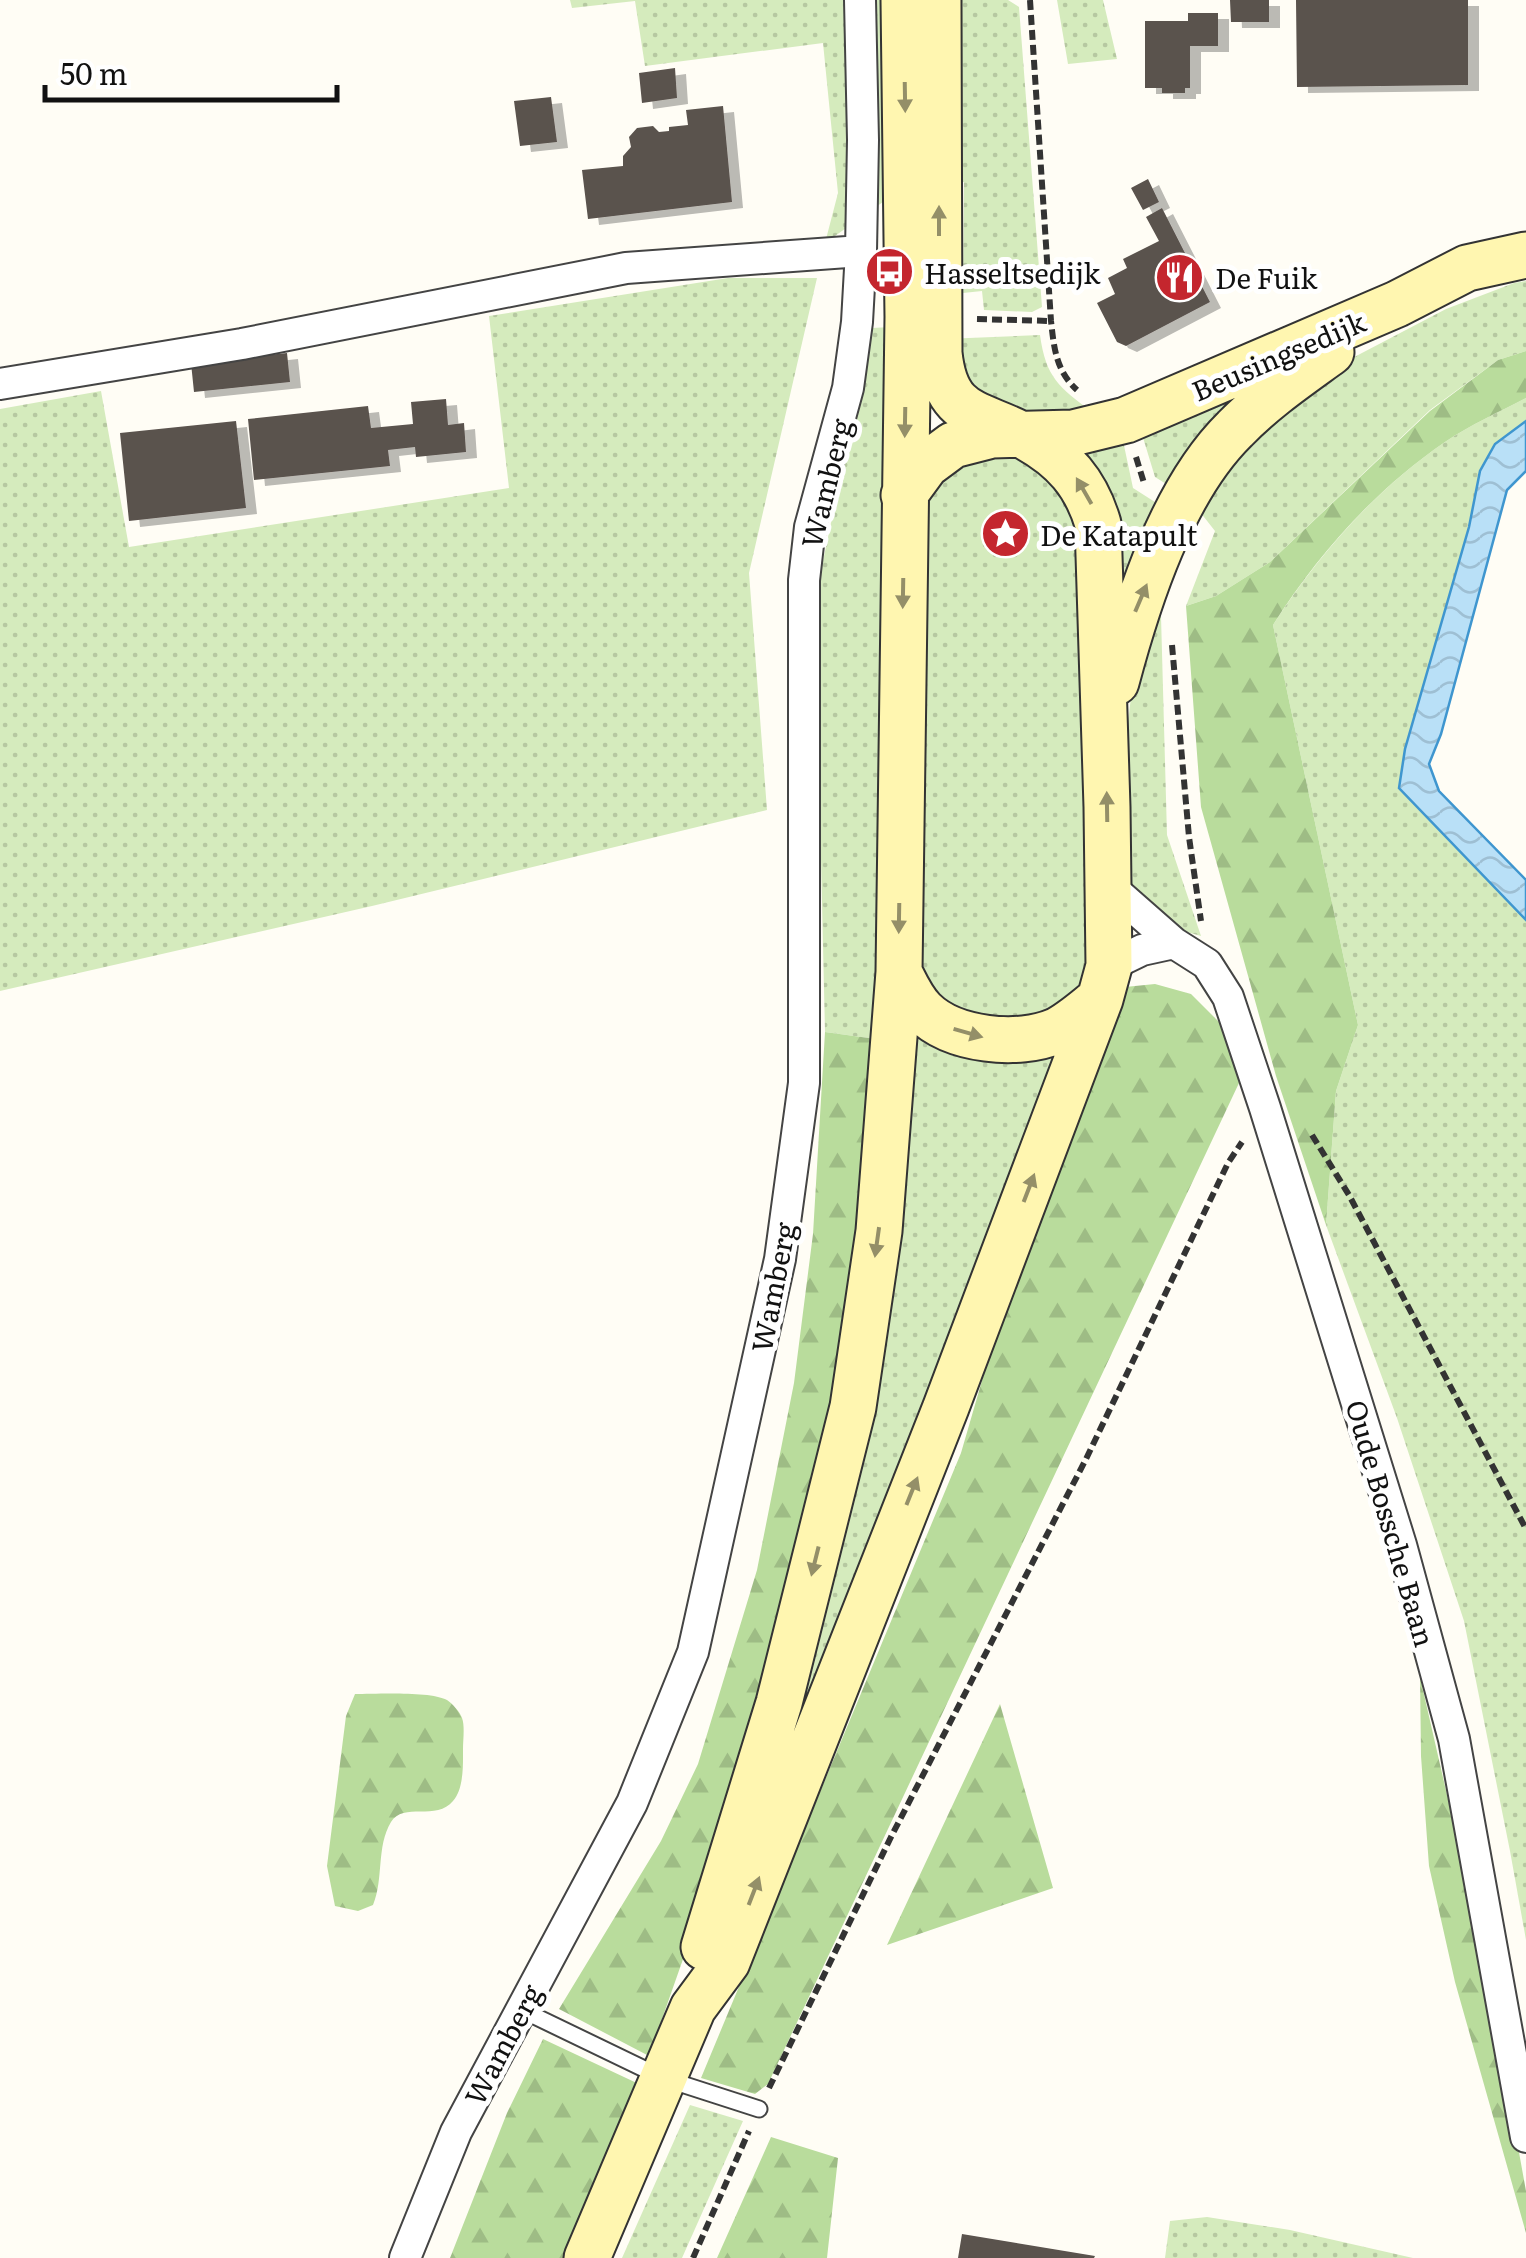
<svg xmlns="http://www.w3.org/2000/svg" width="1526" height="2258" font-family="Literata,serif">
	<defs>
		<pattern id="grass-dots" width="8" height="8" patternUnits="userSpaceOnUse" patternTransform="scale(2.5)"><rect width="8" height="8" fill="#d5ebbd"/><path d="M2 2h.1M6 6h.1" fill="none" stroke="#b6c8a1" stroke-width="1.8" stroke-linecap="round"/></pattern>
		<pattern id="forest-firs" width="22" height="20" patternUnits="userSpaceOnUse" patternTransform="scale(2.5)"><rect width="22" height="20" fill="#b9dc9c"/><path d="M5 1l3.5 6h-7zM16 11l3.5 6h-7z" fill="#9ebc85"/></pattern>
		<pattern id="water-waves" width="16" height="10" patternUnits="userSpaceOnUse" patternTransform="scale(2.5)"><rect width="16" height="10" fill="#b9e0f7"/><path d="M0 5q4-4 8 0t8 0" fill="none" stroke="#9ebfd3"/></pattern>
		<filter id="shadow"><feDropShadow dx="11" dy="6" stdDeviation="0" flood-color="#0004"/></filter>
	</defs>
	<rect width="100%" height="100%" fill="#fffdf5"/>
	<path fill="url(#grass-dots)" d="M570,0H891L890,197L825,243L838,193L823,43L645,66L635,1L572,8Z
		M949,0H1008L1019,7L1042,307L1032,312L984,310L982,291L963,293L964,182H950Z
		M1057,0H1103L1117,59L1068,64Z
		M728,278H817L749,573L767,810L372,906L0,991V409L101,391L129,547L509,488L489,316Z
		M1526,281V351L1498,360L1430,410L1270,562L1216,596L1186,606L1215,531L1193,503L1200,488L1339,365L1446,309L1514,283Z
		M891,327L876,1039L825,1032L815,599L872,328Z
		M1040,335C1046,378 1059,387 1092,412L1019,424L972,399L944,339Z
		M1234,389L1244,404L1179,492L1155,477L1141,431Z
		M1526,398V421L1495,444L1480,471L1469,527L1405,749L1399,788L1526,920V1940L1510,1851L1464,1621L1397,1418L1326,1225L1336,1091L1358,1025L1273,625C1318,555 1376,489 1445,442C1470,425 1499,412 1526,398Z
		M1122,436L1133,488L1169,511L1106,666L1058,446Z
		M982,453L1034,459L1088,525L1096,952L1077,992L1039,1021L1008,1026L952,1009L922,974L908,928L915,523L929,491L952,469Z
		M1182,524L1191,536L1163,586L1161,616L1167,835L1201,936L1173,928L1138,899L1120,855L1122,771L1138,640Z
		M905,1037L1068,1058L813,1712L791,1706Z
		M690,2105L743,2121L682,2258H622Z
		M1207,2217L1290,2230L1413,2258H1165L1170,2221Z"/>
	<path fill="url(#forest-firs)" d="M1526,351V398C1499,412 1470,425 1445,442C1376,489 1317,555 1273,625L1358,1025L1336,1091L1326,1225L1276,1076L1201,807L1186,606L1216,596L1270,562L1430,411L1498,360Z
		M1155,984L1191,994L1236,1039L1239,1083L768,2084L755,2094L701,2078L961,1453L1017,1260L1115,988Z
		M825,1032L876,1039L842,1403L708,1888L649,2056L559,2009L661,1841L698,1764L757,1570L794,1383L813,1234Z
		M1420,1677L1482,1948L1526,2191V2233L1455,1982L1429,1866L1421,1756Z
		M355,1694C376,1694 430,1691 447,1700C452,1703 460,1712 462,1718C465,1726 463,1740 463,1749C463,1764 464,1789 453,1801C437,1821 403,1802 391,1822C376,1847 384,1879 373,1905L358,1911L335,1906L327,1866L346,1716Z
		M1000,1704L1053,1888L887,1945Z
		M543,2039L641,2085L574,2258H450L507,2113Z
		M771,2137L838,2158L827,2258H717Z"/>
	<path fill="url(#water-waves)" stroke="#3f96cf" stroke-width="2.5" d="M1526,421V471L1507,490L1441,734L1429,764L1439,791L1526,880V920L1399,788L1405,749L1469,527L1480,471L1495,444Z"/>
	<path fill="#5a524d" filter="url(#shadow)" d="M1230,0H1269V22H1231Z
		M1296,0H1468V85L1297,87Z
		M1188,13H1218V46H1190V88H1185V93H1162V88H1145V21H1188Z
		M675,68L677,98L642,103L639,73Z
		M551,97L557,142L520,146L514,101Z
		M723,106L732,202L588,219L582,170L623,166V156L631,147L629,137L637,128L653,126L659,132L669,131V127L688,125L686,110Z
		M1148,179L1159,202L1143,210L1131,188Z
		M1162,208L1210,302L1126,346L1117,342L1097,303L1115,294L1108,278L1127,268L1123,259L1159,241L1146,217Z
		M287,353L290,382L194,392L191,363Z
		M446,399L448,425L464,423L466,452L416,457L415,447L388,450L390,466L254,480L248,419L368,406L371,428L413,424L411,402Z
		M236,421L246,508L129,521L120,433Z
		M962,2234L1095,2256L1094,2258H958Z"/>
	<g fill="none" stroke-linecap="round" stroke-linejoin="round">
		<defs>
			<path id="lane" d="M520,2009L663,2078L759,2109"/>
			<path id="street" d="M0,384L242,344L626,268L861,251
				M1108,885L1174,943L1207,964L1228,997L1265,1108L1401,1545L1454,1739L1526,2137
				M1109,966L1142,950L1174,943
				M405,2258L456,2132L632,1803L693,1652L780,1259L804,1083V580L810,527L848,388L857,322L861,251L863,140L860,0"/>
			<path id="secondary" d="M904,495L926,465L953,445L992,435L1073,433L1126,420L1397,304L1467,268L1526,255
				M1116,682C1138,599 1173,490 1235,429C1264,399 1298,376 1331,352
				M899,972C906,986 912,1000 923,1011C953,1041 1019,1047 1056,1031C1072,1023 1086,1010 1100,999
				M704,1947L779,1703L853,1407L879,1231L899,972L908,317L904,0
				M587,2258L693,2008L727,1962L946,1407L1100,999L1109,966L1107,807L1098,524C1086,483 1064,458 1026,437C979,411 946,419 939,353L938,0"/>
		</defs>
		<use href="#lane" stroke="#444" stroke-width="19"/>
		<use href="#street" stroke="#444" stroke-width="34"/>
		<use href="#secondary" stroke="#333" stroke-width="49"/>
		<path stroke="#333" stroke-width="6" stroke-dasharray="10 5" stroke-linecap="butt" d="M1030,0L1051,321C1054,348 1056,371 1077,390
			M977,319L1051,321
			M1136,457L1144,483
			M1172,645L1189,837L1201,921
			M1312,1135L1349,1195L1526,1529
			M769,2088L891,1837L1086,1459L1228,1163L1242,1142
			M693,2258L749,2131"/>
		<use href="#lane" stroke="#fff" stroke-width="15"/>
		<use href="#street" stroke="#fff" stroke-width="30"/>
		<use href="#secondary" stroke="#fff6b0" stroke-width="45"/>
	</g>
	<defs><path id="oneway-solid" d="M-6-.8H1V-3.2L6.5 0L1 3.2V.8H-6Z" transform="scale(2.5)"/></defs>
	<g fill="#948f68">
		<use href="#oneway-solid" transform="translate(905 97) rotate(89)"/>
		<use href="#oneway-solid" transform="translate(939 221) rotate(-90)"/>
		<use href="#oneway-solid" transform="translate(905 422) rotate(91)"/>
		<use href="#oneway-solid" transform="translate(1084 491) rotate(-120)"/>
		<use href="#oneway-solid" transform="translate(903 593) rotate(91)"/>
		<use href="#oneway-solid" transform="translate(1141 598) rotate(-67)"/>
		<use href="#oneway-solid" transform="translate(1107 807) rotate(-91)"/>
		<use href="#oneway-solid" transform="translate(899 918) rotate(91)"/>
		<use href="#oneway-solid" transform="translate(968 1033) rotate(16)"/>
		<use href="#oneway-solid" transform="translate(1029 1188) rotate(-69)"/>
		<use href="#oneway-solid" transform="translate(877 1242) rotate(98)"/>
		<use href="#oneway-solid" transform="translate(912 1491) rotate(-68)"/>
		<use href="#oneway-solid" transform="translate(815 1561) rotate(104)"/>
		<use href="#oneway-solid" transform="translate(754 1891) rotate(-69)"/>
	</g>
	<defs>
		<symbol id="bus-disc" viewBox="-11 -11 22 22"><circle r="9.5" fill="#c4262e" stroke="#fff"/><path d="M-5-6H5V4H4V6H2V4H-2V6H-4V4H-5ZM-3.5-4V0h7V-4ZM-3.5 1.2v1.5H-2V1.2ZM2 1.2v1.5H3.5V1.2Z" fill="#fff"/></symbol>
		<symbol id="restaurant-disc" viewBox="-11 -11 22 22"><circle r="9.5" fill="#c4262e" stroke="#fff"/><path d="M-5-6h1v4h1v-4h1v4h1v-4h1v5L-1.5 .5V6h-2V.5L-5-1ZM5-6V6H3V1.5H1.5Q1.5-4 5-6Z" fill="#fff"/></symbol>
		<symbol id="sight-disc" viewBox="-11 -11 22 22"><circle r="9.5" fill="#c4262e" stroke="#fff"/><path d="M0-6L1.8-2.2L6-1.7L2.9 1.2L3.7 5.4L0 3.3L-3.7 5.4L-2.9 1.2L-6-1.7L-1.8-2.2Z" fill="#fff"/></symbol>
	</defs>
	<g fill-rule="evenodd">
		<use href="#bus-disc" x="862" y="244" width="55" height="55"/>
		<use href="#restaurant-disc" x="1152" y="250" width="55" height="55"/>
		<use href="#sight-disc" x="978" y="506" width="55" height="55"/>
	</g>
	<g text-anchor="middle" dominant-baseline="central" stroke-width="10" stroke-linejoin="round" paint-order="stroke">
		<g font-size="28" fill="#111" stroke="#fff" text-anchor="start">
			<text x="924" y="272">Hasseltsedijk</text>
			<text x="1215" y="277">De Fuik</text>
			<text x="1040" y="534">De Katapult</text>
		</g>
		<g font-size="28" fill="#111" stroke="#fff">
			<text transform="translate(1278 355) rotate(-23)">Beusingsedijk</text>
			<text transform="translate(825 483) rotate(-76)">Wamberg</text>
			<text transform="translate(772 1287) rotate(-79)">Wamberg</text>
			<text transform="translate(1392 1523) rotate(74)">Oude Bossche Baan</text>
			<text transform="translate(502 2044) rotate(-62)">Wamberg</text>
		</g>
	</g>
	<path d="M45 85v15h292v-15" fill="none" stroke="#111111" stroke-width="5"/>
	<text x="60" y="85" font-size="30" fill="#111111" stroke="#ffffff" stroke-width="8" paint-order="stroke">50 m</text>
</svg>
